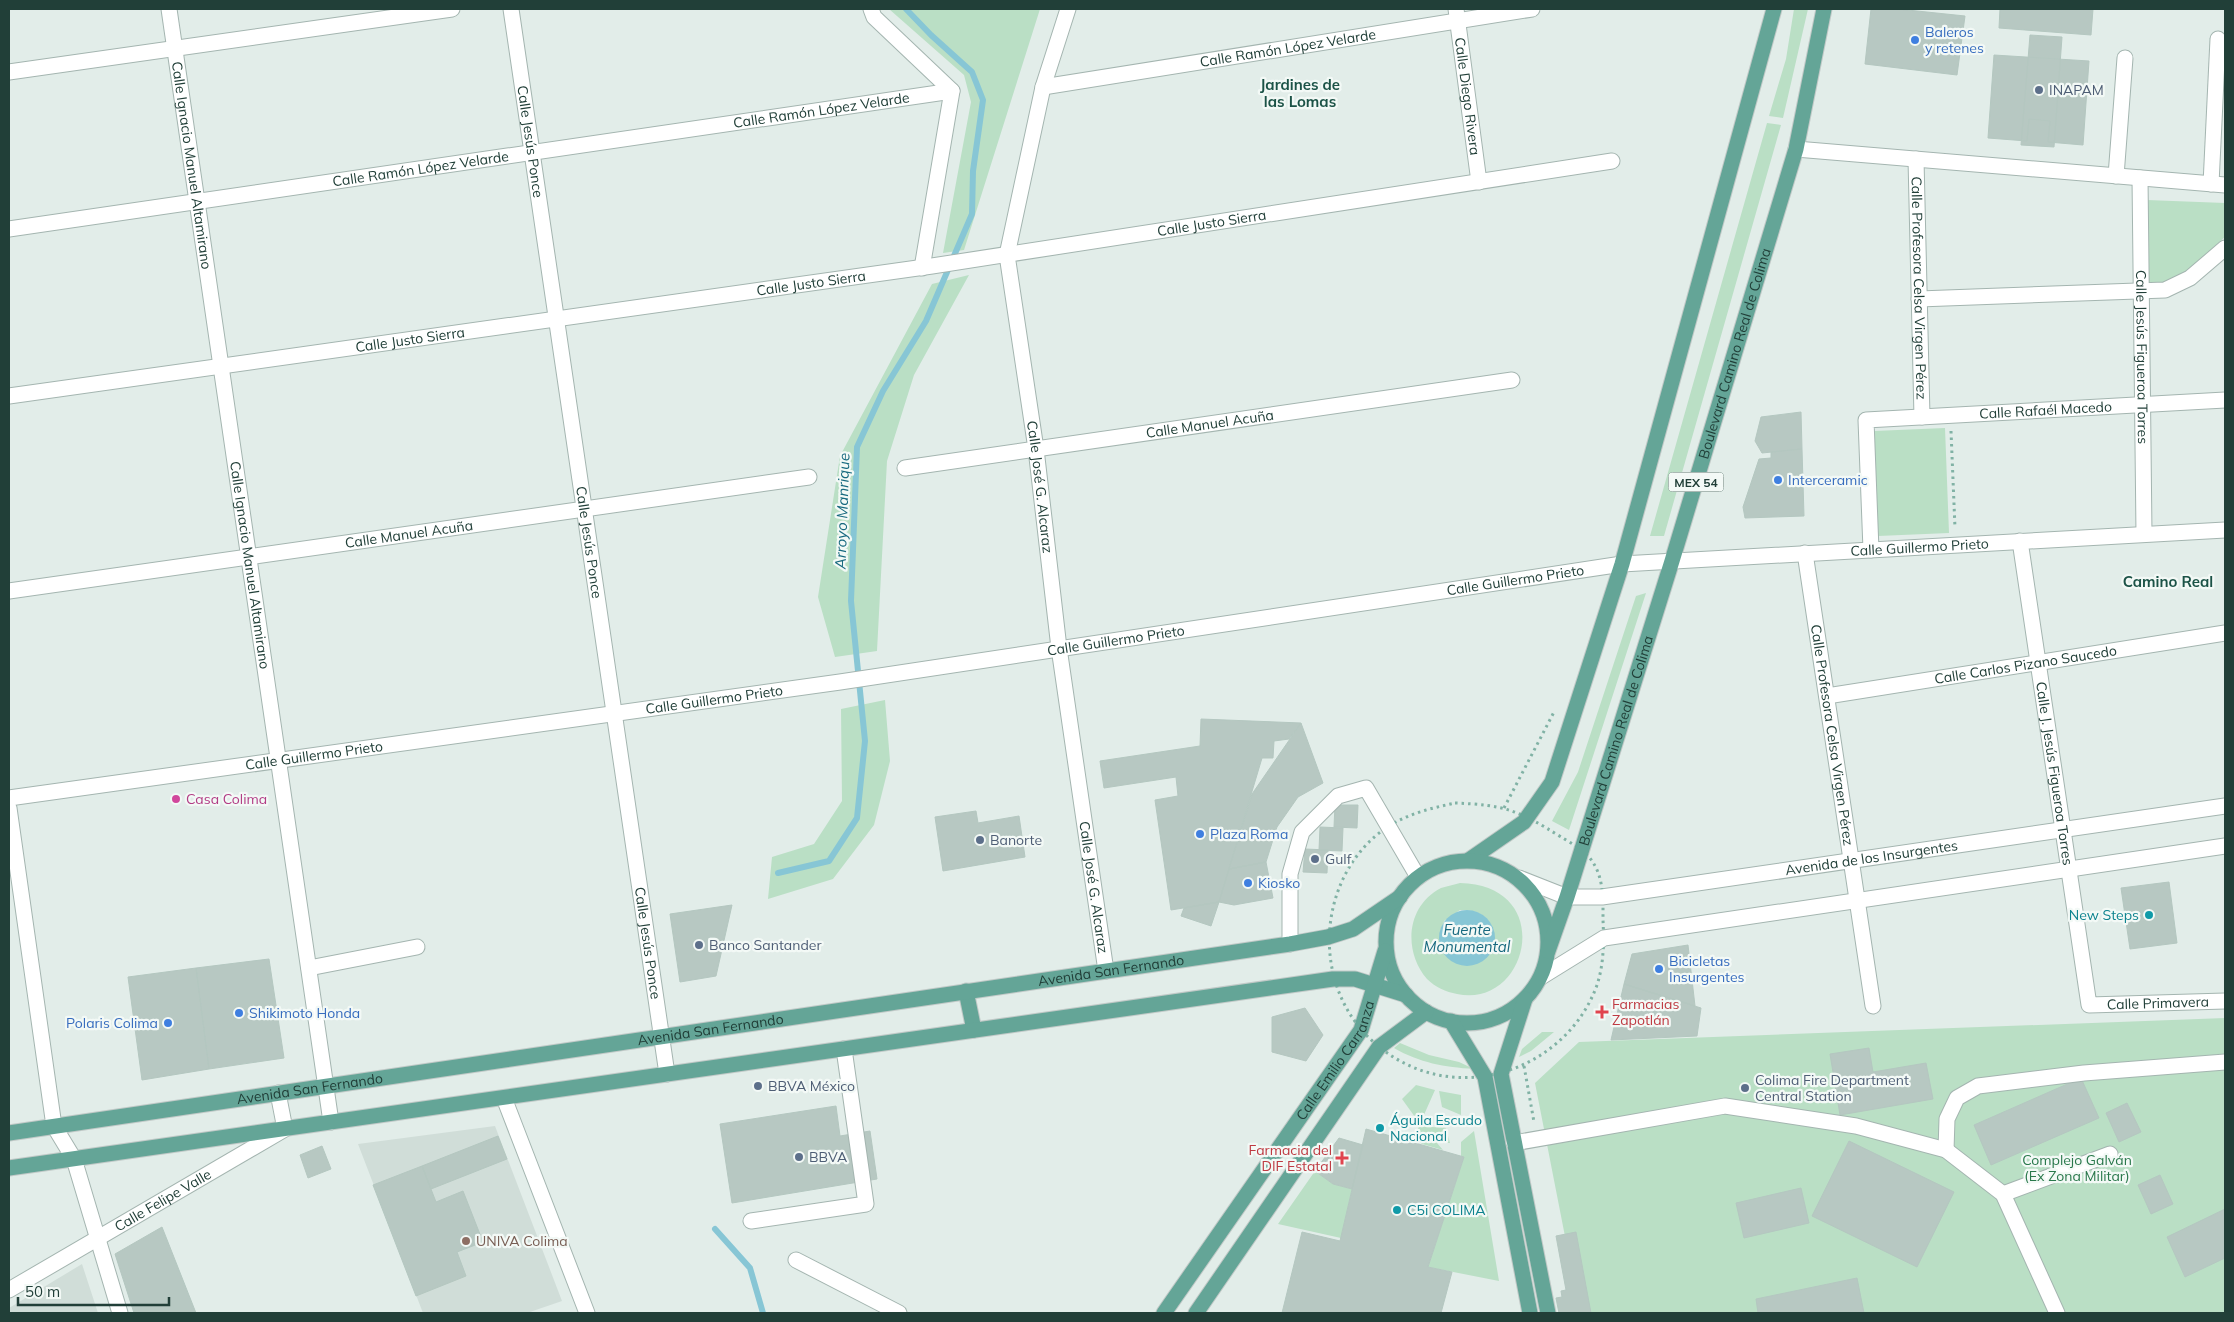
<svg xmlns="http://www.w3.org/2000/svg" width="2234" height="1322" font-family="Mulish,sans-serif">
	<rect width="100%" height="100%" fill="#e2ede9"/>
	<path fill="#d0ddd8" d="M495,1126L562,1301L527,1313H423L358,1144Z
		M82,1264L98,1313H9V1308Z"/>
	<path fill="#badfc5" fill-rule="evenodd" d="M889,9H1040L964,250L943,253L971,102L964,75Z
		M1794,9H1808L1783,118L1769,116L1786,59Z
		M1767,123L1781,125L1664,536H1650Z
		M2147,200L2225,203V237L2185,273L2165,283H2147Z
		M969,275L914,375L887,461L877,651L835,657L818,597L840,456L932,284Z
		M1945,428L1949,533L1878,536L1874,431Z
		M1646,593L1569,830L1552,821L1578,772L1636,596Z
		M885,700L890,761L874,825L833,879L768,899L772,857L814,844L842,801L841,709Z
		M1460,883C1557,885 1529,1009 1457,994C1446,992 1435,987 1427,979C1403,951 1406,906 1441,888C1447,886 1454,885 1460,883ZM1460,910C1475,910 1484,913 1492,926L1439,938L1444,921Z
		M2225,1018V1313H1580L1535,1083L1579,1042Z
		M1542,1032H1554L1531,1051L1519,1057L1522,1049Z
		M1400,1043L1429,1055L1459,1062L1474,1069C1444,1067 1420,1063 1394,1048Z
		M1416,1085L1435,1090L1423,1117H1415L1402,1099Z
		M1439,1091L1461,1095V1115L1442,1107Z
		M1419,1126L1446,1128L1450,1143H1437L1443,1150L1422,1144L1415,1136Z
		M1474,1131L1499,1281L1428,1267L1464,1157L1461,1156V1142Z
		M1315,1171L1333,1184L1352,1189L1341,1238L1278,1224Z"/>
	<path fill="#87c6d5" d="M1439 938a28 28 0 1 1 56 0a28 28 0 1 1-56 0Z"/>
	<g fill="none" stroke-linecap="round" stroke-linejoin="round">
		<path stroke="#87c6d5" stroke-width="6" d="M778,873L829,861L857,818L865,741L851,601L857,447L883,391L926,321L972,214L973,171L983,100L972,72L931,35L906,9
			M715,1229L750,1268L763,1313"/>
	</g>
	<path fill="#b7c8c2" stroke="#b4c7c0" d="M1871,9H1898L1965,16L1957,75L1865,64Z
		M2000,9H2093L2091,35L1999,28Z
		M2030,35L2062,37L2054,147L2021,145Z
		M1994,55L2089,61L2083,145L2048,142L2050,121L2029,119L2027,141L1988,138Z
		M1801,412L1802,449L1762,453L1755,441L1761,417Z
		M1802,449L1804,516L1745,518L1743,507L1759,459L1771,458V452Z
		M1201,719L1301,723L1289,739L1274,741L1273,758H1262L1219,902L1171,910L1155,800L1178,796L1176,777L1104,788L1100,761L1200,746Z
		M1301,723L1323,783L1298,797L1277,827L1266,862L1229,869L1252,794Z
		M1335,805H1358L1357,828L1334,827Z
		M976,811L978,823L1019,816L1025,857L943,871L935,817Z
		M1320,827L1343,828L1342,851L1319,850Z
		M1305,849L1328,850L1327,873L1303,872Z
		M1266,862L1273,898L1234,905L1219,902L1229,869Z
		M2169,882L2177,943L2130,949L2121,888Z
		M1219,902L1211,926L1181,916L1184,908Z
		M732,905L716,976L680,982L670,914Z
		M1688,945L1695,1006L1624,984L1632,954Z
		M269,959L284,1058L209,1069L196,968Z
		M196,968L209,1069L142,1080L128,977Z
		M1624,984L1701,1008L1697,1036L1611,1040Z
		M1305,1008L1323,1035L1306,1061L1272,1052V1017Z
		M1869,1048L1873,1072L1926,1063L1933,1099L1840,1115L1830,1054Z
		M2081,1078L2099,1118L1991,1165L1974,1125Z
		M2127,1103L2141,1132L2119,1142L2106,1113Z
		M836,1106L840,1136L870,1131L877,1179L732,1203L720,1124Z
		M1366,1129L1464,1157L1428,1267L1452,1272L1441,1313H1282L1302,1232L1340,1241Z
		M498,1136L507,1159L431,1189L422,1166Z
		M1339,1138L1363,1145L1352,1189L1333,1184L1315,1171Z
		M1849,1141L1954,1192L1917,1267L1812,1216Z
		M322,1146L331,1169L308,1178L300,1155Z
		M422,1166L436,1202L463,1191L483,1242L457,1252L466,1276L416,1296L373,1185Z
		M2160,1175L2173,1204L2151,1214L2138,1185Z
		M1801,1188L1809,1223L1744,1238L1736,1203Z
		M2225,1209V1258L2185,1277L2167,1237Z
		M162,1227L196,1313H134L115,1254Z
		M1576,1232L1591,1313H1559L1556,1298L1562,1297L1561,1291L1566,1290L1556,1236Z
		M1857,1278L1864,1313H1758L1756,1299Z"/>
	<g fill="none" stroke-linecap="round" stroke-linejoin="round">
		<defs>
			<g id="minor">
				<path id="s1" d="M169,9L331,1122"/>
				<path id="s2" d="M511,9L667,1074"/>
				<path d="M871,9L874,17L952,91L922,268"/>
				<path id="s3" d="M1068,9L1043,87L1007,255L1036,449L1059,648L1106,971"/>
				<path id="s4" d="M1456,9L1479,182"/>
				<path d="M9,72L452,9"/>
				<path id="s5" d="M1043,87L1532,9"/>
				<path d="M1796,149L2225,185"/>
				<path id="s6" d="M1916,159L1922,417"/>
				<path d="M2116,176L2125,58"/>
				<path id="s7" d="M2140,178L2144,534"/>
				<path d="M2211,184L2218,39"/>
				<path id="s8" d="M9,229L952,91"/>
				<path d="M1919,299L2165,290L2190,278L2225,248"/>
				<path id="s9" d="M9,396L932,266L1612,161"/>
				<path id="s10" d="M905,468L1512,380"/>
				<path id="s11" d="M2020,541L2089,1005L2225,1001"/>
				<path id="s12" d="M1871,550L1866,420L2225,400"/>
				<path id="s13" d="M1805,553L1873,1006"/>
				<path id="s14" d="M9,591L809,477"/>
				<path id="s15" d="M1827,696L2225,633"/>
				<path id="s16" d="M9,798L840,682L1622,564L2225,530"/>
				<path d="M9,808L54,1126L74,1159L120,1313"/>
				<path id="s17" d="M1519,878L1567,897H1602L2225,806"/>
				<path d="M1290,944V874L1302,832L1338,796L1366,788L1418,877"/>
				<path d="M309,968L417,947"/>
				<path d="M1541,977L1604,938L2225,846"/>
				<path d="M504,1098L587,1313"/>
				<path d="M1514,1143L1725,1106L1856,1126L1946,1150L2003,1194L2057,1313"/>
				<path d="M1946,1150L1947,1119L1957,1098L1978,1086L2084,1073L2225,1062"/>
				<path d="M2003,1194L2110,1154"/>
				<path d="M751,1221L866,1204L844,1049"/>
				<path d="M796,1260L899,1313"/>
				<path id="s18" d="M9,1290L285,1129L278,1093"/>
			</g>
			<g id="major">
				<path d="M1469,860L1524,822L1552,782L1622,564L1774,9"/>
				<circle cx="1467" cy="942" r="81"/>
				<path id="s19" d="M1548,951L1567,897L1672,561L1796,149L1824,9"/>
				<path d="M966,991L974,1030"/>
				<path d="M1525,999L1501,1074L1548,1313"/>
				<path d="M1451,1021L1485,1077L1530,1313"/>
				<path id="s20" d="M9,1133L1290,944L1328,937L1353,929L1400,897"/>
				<path d="M9,1168L1333,979H1355L1406,995"/>
				<path id="s21" d="M1164,1313L1361,1030L1385,951"/>
				<path d="M1196,1313L1379,1047L1426,1012"/>
			</g>
		</defs>
		<use href="#minor" stroke="#a4b5b0" stroke-width="17"/>
		<use href="#major" stroke="#c1c9c7" stroke-width="17"/>
		<path stroke="#81b2a5" stroke-width="3" stroke-dasharray="2.5 4" stroke-linecap="butt" d="M1951,431L1955,528
			M1455,803C1505,805 1518,810 1561,837C1571,843 1586,851 1592,861C1604,878 1603,900 1603,920C1604,941 1604,964 1597,985C1572,1055 1493,1094 1423,1071C1387,1059 1356,1032 1341,997C1315,938 1333,862 1389,826C1410,813 1432,808 1455,803Z
			M1504,808L1554,712
			M1524,1066L1534,1122"/>
		<use href="#minor" stroke="#fff" stroke-width="15"/>
		<use href="#major" stroke="#64a597" stroke-width="15"/>
	</g>
	<g fill="#3f7fe0" stroke="#f3f9f6" stroke-width="2">
		<circle cx="1915" cy="40" r="5"/>
		<circle cx="1778" cy="480" r="5"/>
		<circle cx="1200" cy="834" r="5"/>
		<circle cx="1248" cy="883" r="5"/>
		<circle cx="1659" cy="969" r="5"/>
		<circle cx="239" cy="1013" r="5"/>
		<circle cx="168" cy="1023" r="5"/>
	</g>
	<g fill="#5c6f8a" stroke="#f3f9f6" stroke-width="2">
		<circle cx="2039" cy="90" r="5"/>
		<circle cx="980" cy="840" r="5"/>
		<circle cx="1315" cy="859" r="5"/>
		<circle cx="699" cy="945" r="5"/>
		<circle cx="758" cy="1086" r="5"/>
		<circle cx="1745" cy="1088" r="5"/>
		<circle cx="799" cy="1157" r="5"/>
	</g>
	<circle fill="#d1479c" stroke="#f3f9f6" stroke-width="2" cx="176" cy="799" r="5"/>
	<g fill="#0f9aa8" stroke="#f3f9f6" stroke-width="2">
		<circle cx="2149" cy="915" r="5"/>
		<circle cx="1380" cy="1128" r="5"/>
		<circle cx="1397" cy="1210" r="5"/>
	</g>
	<g fill="#e0444e" stroke="#f3f9f6" stroke-width="2">
		<path d="M1599.5 1004.5h5v5h5v5h-5v5h-5v-5h-5v-5h5z"/>
		<path d="M1339.5 1150.5h5v5h5v5h-5v5h-5v-5h-5v-5h5z"/>
	</g>
	<circle fill="#8d6e63" stroke="#f3f9f6" stroke-width="2" cx="466" cy="1241" r="5"/>
	<g text-anchor="middle" dominant-baseline="central" stroke-width="4.5" stroke-linejoin="round" paint-order="stroke">
		<rect fill="#f3f9f6" stroke="#607771" stroke-width="1" x="1668.5" y="472.5" width="55" height="19" rx="4"/>
		<g font-size="12" font-weight="bold" fill="#213f38">
			<text x="1696" y="482">MEX 54</text>
		</g>
		<g font-size="14" fill="#366cbe" stroke="#f3f9f6" text-anchor="start">
			<text x="1925" y="32">Baleros<tspan x="1925" dy="16">y retenes</tspan></text>
			<text x="1788" y="480">Interceramic</text>
			<text x="1210" y="834">Plaza Roma</text>
			<text x="1258" y="883">Kiosko</text>
			<text x="1669" y="961">Bicicletas<tspan x="1669" dy="16">Insurgentes</tspan></text>
			<text x="249" y="1013">Shikimoto Honda</text>
			<text x="158" y="1023" text-anchor="end">Polaris Colima</text>
		</g>
		<g font-size="14" fill="#213f38" stroke="#f3f9f6">
			<text stroke="none"><textPath href="#s5" startOffset="248">Calle Ramón López Velarde</textPath></text>
			<text stroke="none"><textPath href="#s4" startOffset="88">Calle Diego Rivera</textPath></text>
			<text stroke="none"><textPath href="#s8" startOffset="821">Calle Ramón López Velarde</textPath></text>
			<text stroke="none"><textPath href="#s2" startOffset="134">Calle Jesús Ponce</textPath></text>
			<text stroke="none"><textPath href="#s1" startOffset="158">Calle Ignacio Manuel Altamirano</textPath></text>
			<text stroke="none"><textPath href="#s8" startOffset="416">Calle Ramón López Velarde</textPath></text>
			<text stroke="none"><textPath href="#s9" startOffset="1215">Calle Justo Sierra</textPath></text>
			<text stroke="none"><textPath href="#s9" startOffset="810">Calle Justo Sierra</textPath></text>
			<text stroke="none"><textPath href="#s6" startOffset="129">Calle Profesora Celsa Virgen Pérez</textPath></text>
			<text stroke="none"><textPath href="#s9" startOffset="405">Calle Justo Sierra</textPath></text>
			<text stroke="none"><textPath href="#s19" startOffset="626">Boulevard Camino Real de Colima</textPath></text>
			<text stroke="none"><textPath href="#s7" startOffset="179">Calle Jesús Figueroa Torres</textPath></text>
			<text stroke="none"><textPath href="#s12" startOffset="310">Calle Rafaél Macedo</textPath></text>
			<text stroke="none"><textPath href="#s10" startOffset="308">Calle Manuel Acuña</textPath></text>
			<text stroke="none"><textPath href="#s3" startOffset="488">Calle José G. Alcaraz</textPath></text>
			<text stroke="none"><textPath href="#s14" startOffset="404">Calle Manuel Acuña</textPath></text>
			<text stroke="none"><textPath href="#s2" startOffset="539">Calle Jesús Ponce</textPath></text>
			<text stroke="none"><textPath href="#s16" startOffset="1928">Calle Guillermo Prieto</textPath></text>
			<text stroke="none"><textPath href="#s1" startOffset="562">Calle Ignacio Manuel Altamirano</textPath></text>
			<text stroke="none"><textPath href="#s16" startOffset="1522">Calle Guillermo Prieto</textPath></text>
			<text stroke="none"><textPath href="#s16" startOffset="1118">Calle Guillermo Prieto</textPath></text>
			<text stroke="none"><textPath href="#s15" startOffset="201">Calle Carlos Pizano Saucedo</textPath></text>
			<text stroke="none"><textPath href="#s16" startOffset="712">Calle Guillermo Prieto</textPath></text>
			<text stroke="none"><textPath href="#s13" startOffset="184">Calle Profesora Celsa Virgen Pérez</textPath></text>
			<text stroke="none"><textPath href="#s19" startOffset="221">Boulevard Camino Real de Colima</textPath></text>
			<text stroke="none"><textPath href="#s16" startOffset="308">Calle Guillermo Prieto</textPath></text>
			<text stroke="none"><textPath href="#s11" startOffset="235">Calle J. Jesús Figueroa Torres</textPath></text>
			<text stroke="none"><textPath href="#s17" startOffset="359">Avenida de los Insurgentes</textPath></text>
			<text stroke="none"><textPath href="#s3" startOffset="892">Calle José G. Alcaraz</textPath></text>
			<text stroke="none"><textPath href="#s2" startOffset="944">Calle Jesús Ponce</textPath></text>
			<text stroke="none"><textPath href="#s20" startOffset="1114">Avenida San Fernando</textPath></text>
			<text stroke="none"><textPath href="#s11" startOffset="538">Calle Primavera</textPath></text>
			<text stroke="none"><textPath href="#s20" startOffset="709">Avenida San Fernando</textPath></text>
			<text stroke="none"><textPath href="#s21" startOffset="306">Calle Emilio Carranza</textPath></text>
			<text stroke="none"><textPath href="#s20" startOffset="304">Avenida San Fernando</textPath></text>
			<text stroke="none"><textPath href="#s18" startOffset="178">Calle Felipe Valle</textPath></text>
		</g>
		<g font-size="14" fill="#4e5e75" stroke="#f3f9f6" text-anchor="start">
			<text x="2049" y="90">INAPAM</text>
			<text x="990" y="840">Banorte</text>
			<text x="1325" y="859">Gulf</text>
			<text x="709" y="945">Banco Santander</text>
			<text x="1755" y="1080">Colima Fire Department<tspan x="1755" dy="16">Central Station</tspan></text>
			<text x="768" y="1086">BBVA México</text>
			<text x="809" y="1157">BBVA</text>
		</g>
		<g font-size="14" fill="#b23c85" stroke="#f3f9f6" text-anchor="start">
			<text x="186" y="799">Casa Colima</text>
		</g>
		<g font-size="14" fill="#0d838f" stroke="#f3f9f6" text-anchor="start">
			<text x="2139" y="915" text-anchor="end">New Steps</text>
			<text x="1390" y="1120">Águila Escudo<tspan x="1390" dy="16">Nacional</tspan></text>
			<text x="1407" y="1210">C5i COLIMA</text>
		</g>
		<g font-size="14" fill="#be3a42" stroke="#f3f9f6" text-anchor="start">
			<text x="1612" y="1004">Farmacias<tspan x="1612" dy="16">Zapotlán</tspan></text>
			<text x="1332" y="1150" text-anchor="end">Farmacia del<tspan x="1332" dy="16">DIF Estatal</tspan></text>
		</g>
		<g font-size="14" fill="#29784b" stroke="#f3f9f6">
			<text x="2077" y="1160">Complejo Galván<tspan x="2077" dy="16">(Ex Zona Militar)</tspan></text>
		</g>
		<g font-size="14" fill="#785e54" stroke="#f3f9f6" text-anchor="start">
			<text x="476" y="1241">UNIVA Colima</text>
		</g>
		<g font-size="15" font-weight="bold" fill="#1c5347" stroke="#f3f9f6">
			<text x="1300" y="84">Jardines de<tspan x="1300" dy="17">las Lomas</tspan></text>
			<text x="2168" y="581">Camino Real</text>
		</g>
		<g font-size="15" font-style="italic" fill="#17697f" stroke="#f3f9f6">
			<text transform="translate(842 511) rotate(-88)">Arroyo Manrique</text>
			<text x="1467" y="929">Fuente<tspan x="1467" dy="17">Monumental</tspan></text>
		</g>
	</g>
	<rect width="2234" height="1322" fill="none" stroke="#213f38" stroke-width="20"/>
	<path d="M18 1297v8h151v-8" fill="none" stroke="#213f38" stroke-width="2.5"/>
	<text x="25" y="1297" font-size="15" fill="#213f38" stroke="#f3f9f6" stroke-width="4" paint-order="stroke">50 m</text>
</svg>
